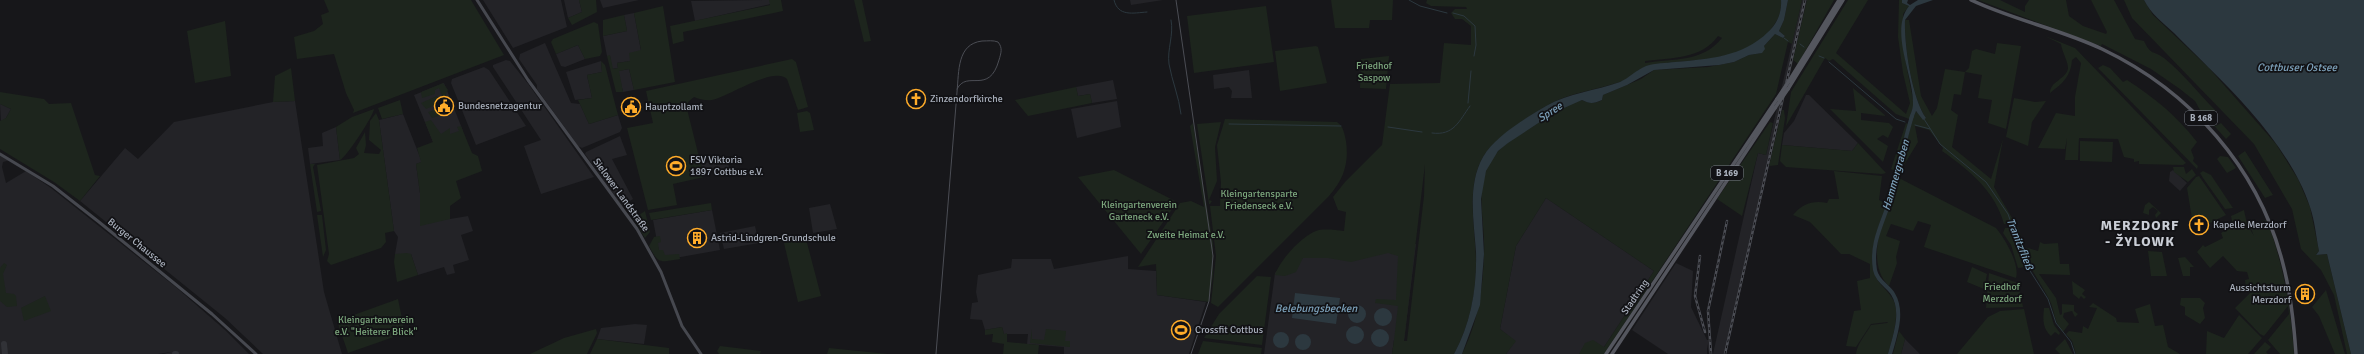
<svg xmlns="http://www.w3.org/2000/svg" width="2364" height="354" font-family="Signika,sans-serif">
	<rect width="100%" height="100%" fill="#17171a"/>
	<path fill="#232327" d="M483,0H561L567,27L513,48Z
		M564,0H579L582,12L568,18Z
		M600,0H639L603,8Z
		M769,0L771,4L695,21L691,1Z
		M1130,0H1163L1131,5Z
		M1802,0H1807L1726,354H1713L1758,153L1766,155Z
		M634,13L641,51L631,61L617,63L618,68L612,69L610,56H607L603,36L627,31L624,15Z
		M545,43L571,103L580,104L589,124L618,115L622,128L620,132L582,148L578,146L537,89V85L519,59L520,54Z
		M578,45L585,59L565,67L561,66L556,54Z
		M506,60L510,61L529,85L594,177L541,194L524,146L541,140L493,67V65Z
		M601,61L602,72L587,75L592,98L575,100L566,72Z
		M484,67L489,70L526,126L476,145L451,83L452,79Z
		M629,69L634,90L623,92L618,71Z
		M1249,70L1252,98H1231L1232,91L1229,87L1214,89L1213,75Z
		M1113,80L1117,99L1092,103L1090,94L1078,96L1076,87Z
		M444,83L463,131L433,142L414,95Z
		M1806,95H1809L1858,143L1852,151L1782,145L1784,133L1794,121Z
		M295,101L324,292L342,354H263L225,318L80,201L125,148L138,159L174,122L273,102Z
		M1117,101L1121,127L1077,138L1071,109Z
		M0,104L11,109L6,118L1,122Z
		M403,114L422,162L416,164L420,193L450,219L468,216L473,231L461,235L469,260L453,265L455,273L447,275L444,267L418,275L411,254H395L398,237L394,231L379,120Z
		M336,127L340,160L310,164L308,148L323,146L322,133Z
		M620,136L627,155L612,159L633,199L622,206L585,154L586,152Z
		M0,154L10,160L3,162L2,167L6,183L26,171L51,188L177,288L225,330L249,354H163L171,352L158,354H0Z
		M727,158L729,168L703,173L701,164Z
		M2173,170L2187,183L2180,191L2169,181L2170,172Z
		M1546,198L1654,271L1604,347L1583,354H1506L1515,341L1500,329L1516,246Z
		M830,204L837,229L813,233L809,208Z
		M712,210L720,250L664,260L660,257L653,220Z
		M755,226L759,243L724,249L720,233Z
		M1314,232L1416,244L1404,341L1394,340L1392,354H1264L1275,273Z
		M1128,256V269L1156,271L1157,295L1206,302L1189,354H1064V347L1027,344L1028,334H1004L1002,327L985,330L982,320L970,319L972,303L978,302L976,292L978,275L1011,268L1012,259H1051L1054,269Z
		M1676,263L1693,271L1691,307L1707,340H1710L1712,354H1709L1707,344V354H1668L1632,330Z
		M635,324L647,325L644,344L597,339L601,328Z
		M1905,339L1920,354H1901Z"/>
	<path fill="#1d251d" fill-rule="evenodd" d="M324,0H471L504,55L353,113L354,110L346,93L334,54L297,59L294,37L314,31L323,24L321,15L329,12Z
		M579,0H596L597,12L572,25L568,18L582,12Z
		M769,0H781L783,11L683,32L684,41L673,44L670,26L770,5Z
		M854,0H862L871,41L864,42Z
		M1331,0H1393L1392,20H1370L1369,28H1335Z
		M1427,0H1781C1782,9 1779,18 1774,25C1746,66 1690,57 1649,66C1638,68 1632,77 1623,81C1597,90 1570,92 1546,106C1527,118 1494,138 1483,157C1465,188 1476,231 1476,264C1476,296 1469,326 1454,354H1392L1394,340H1397H1394L1398,306L1375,303L1376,299L1396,300L1398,256L1388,253L1351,262L1328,258H1303L1296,272L1285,276L1275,275C1279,261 1304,233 1319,230C1327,229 1336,230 1344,231L1346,212L1338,210L1333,197L1345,182L1382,145L1390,84L1440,83L1444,43L1471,45V26L1462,19H1455L1451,13L1455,9H1467L1466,7L1431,6L1426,3ZM1718,36L1722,38C1702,63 1674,58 1645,63V61C1671,58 1702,59 1718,36ZM1425,164L1424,196L1407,341H1404Z
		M1788,0H1802L1792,44L1788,42L1776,94L1604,354H1579L1585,343L1593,340L1604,347L1654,271L1546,198L1516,246L1500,329L1516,341L1506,354H1462C1478,322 1483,290 1484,254C1486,222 1473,189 1492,159C1501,145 1518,136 1532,127C1547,117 1563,105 1582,100C1590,104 1594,104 1602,100L1603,95L1641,79L1654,70L1708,67L1734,62L1749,55L1761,53L1764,46L1775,34L1783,38L1785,36L1779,31L1784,20Z
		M1807,0H1834L1798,64L1793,60Z
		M1848,0H1868L1836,53L1906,114L1910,103L1903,73L1898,37L1899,0H1902V3L1909,6L1903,14L1904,53L1914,105L1909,119L1896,114L1833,59L1829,61L1825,58L1786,126L1791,92Z
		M1978,0H2000L2025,12V6L2029,0H2066L2069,16L2083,26L2106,34L2107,32L2091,0H2114L2135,39L2144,41C2151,56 2153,50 2164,58C2183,73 2199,94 2216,111L2211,113L2209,119L2216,126L2221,123L2231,134L2226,139L2200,110L2195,101L2180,89L2151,69L2102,44L2101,46Z
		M2124,0H2144L2153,15L2209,68L2276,144L2298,179L2310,207L2319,251L2316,255L2327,254L2351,354H2347L2334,295L2321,270L2301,249L2292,209L2254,144L2132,18Z
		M663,6L675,82L634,90L629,69L619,71L623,92H616L607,56L610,55L613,69L618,68L617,63L630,61L629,53L641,50L634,13Z
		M1266,6L1274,62L1194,73L1187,16Z
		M624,15L627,31L603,36V20Z
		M1905,20H1909L1921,96L1932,116L1937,108L1945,69L1965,72L1969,68L1972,51L1976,49L1995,54L1997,43L2021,46L2006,129L1988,123L1992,100L1978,98L1982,75L1965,72L1961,95L1954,94L1951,110L1958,115L1952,147L1991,179L2003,139L1994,187L2015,223L2004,224C1995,191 1969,170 1942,151L1943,148L1929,130L1915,126L1918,142L1904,165L1902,175L1898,173L1915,111L1926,118C1912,98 1904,45 1905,20Z
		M225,21L231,76L195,83L187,31Z
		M594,22L598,24L602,52L600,56L585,59L578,45L556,54L551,42L553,39Z
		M2045,36L2075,48L2186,163L2183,165L2139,164V161L2134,162V159L2124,157L2118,139L2079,138L2078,160H2065L2067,138L2065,149L2038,148L2056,113L2075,116V97L2081,63L2076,57L2072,60C2071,76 2063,83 2050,93C2050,81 2067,79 2068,68C2068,61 2062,52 2061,44Z
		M1316,46L1318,47L1327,83L1280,91L1275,51Z
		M1389,56L1386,89L1360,88L1361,59Z
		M792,59L796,62L808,107L798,110L787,79C773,66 728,97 712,100C706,101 699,99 694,97L688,102L687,109L704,177L673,184L677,205L648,210L627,128L653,123L646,91Z
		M601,61L605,65L618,115L589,124L578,100L592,98L587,75L602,72Z
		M2103,65L2110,68L2123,82L2127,80C2155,98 2177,116 2197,142L2191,150L2194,158L2193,161L2198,166L2197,169L2098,68Z
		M291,68L295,101L273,102L275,76Z
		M443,83L448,90L445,96L446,102L444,101L439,88L435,90V94L422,98L421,92L414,95Z
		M1076,87L1078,96L1090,94L1092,103L1028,116L1015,100Z
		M1853,88L1886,116L1861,113V120L1889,123L1893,127L1888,138L1883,135L1877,139L1888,146L1883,162L1830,109L1856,111Z
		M0,92L44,99L49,104L71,103L95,175L100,176L80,201L54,182L0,149V121L6,118L11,109L0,104Z
		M437,96L440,103L426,109L421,103Z
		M2014,98L2035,102L2046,101L2032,122L2028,146L2006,137Z
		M400,100L403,114L382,119L378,108Z
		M442,108L444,114L432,118L428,112Z
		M374,109C374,115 346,158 340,160L336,127L352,117Z
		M1782,110H1784L1785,118L1778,165L1769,166Z
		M807,111L810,113L814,130L800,132L797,113Z
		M376,113L379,120L394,231L385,233L386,242L381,248L331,265L327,261L329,254L317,165L354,158L359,154L356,148L365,132L366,145L364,153L379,154L381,150L369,140L370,121Z
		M1225,119L1337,122C1344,127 1344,133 1346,141C1349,163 1344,179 1329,196L1218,307L1211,303L1216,256L1210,206H1220L1221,182L1217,145Z
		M431,120L441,134L450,128V134L459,131L457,127L461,126L472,153L478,156L482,171L456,181L461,198L450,206V219L420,226V193L416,164L421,162L417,148L433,142L425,122Z
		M1221,122L1215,147L1217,181L1209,200L1212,201L1210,204H1209L1197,124Z
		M1770,122L1773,123L1766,155L1758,153L1742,216L1717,199Z
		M1193,123L1213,243V275L1209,302L1157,295L1156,264L1138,267L1180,203L1191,201L1204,207L1190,126Z
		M1906,123L1908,124L1895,171L1891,169Z
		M2080,141L2113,142L2112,162L2080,161Z
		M1858,143L1886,173L1882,174L1786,167L1780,161L1782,145L1852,151Z
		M2245,151L2273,195L2265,198L2238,156Z
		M2220,156L2228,157L2236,168L2227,173L2217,159Z
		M310,164H315L313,167L321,211L317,212Z
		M2173,167H2184L2186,174L2192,169L2196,175L2188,182L2174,172Z
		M1114,170L1177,202L1141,254L1078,177Z
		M1834,171L1882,176L1879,200L1888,204C1878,223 1865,261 1878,281C1885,290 1895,297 1896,309C1897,324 1892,340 1888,354H1856C1857,344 1866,334 1871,325L1887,323L1888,322L1871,324L1856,347L1846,346L1854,311L1861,310L1857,281L1870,278V264L1849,254H1841L1810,222L1793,215C1802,204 1813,200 1827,203L1829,199H1839Z
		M2203,171L2211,175L2233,208L2225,209L2203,178L2200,173Z
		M2199,176L2226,215L2194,231L2187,188L2196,177Z
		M1897,177L1996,228C2005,239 2020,264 2016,278L1924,247L1931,225L1918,221L1913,231L1891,224L1886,236L1900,241L1896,257L1897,263L1889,286C1872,270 1876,242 1883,221C1885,216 1889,211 1891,205C1895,196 1896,187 1897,177Z
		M2149,202L2161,213L2156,218L2155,215L2158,211L2153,207L2149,210V215L2143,213L2145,205Z
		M711,203L712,210L651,220L649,213Z
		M2244,210L2247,224L2254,236L2249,224L2267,220C2283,264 2291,307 2294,354H2280L2268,340L2289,314L2288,306L2264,336L2260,334L2235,308L2250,293L2246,289L2245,280L2249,279L2247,272L2237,271L2223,256L2210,268L2197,252L2203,245L2205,247L2223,238L2221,233L2233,226L2231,216Z
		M645,211L650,232L645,238L633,219Z
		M317,215H322L326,250L323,257Z
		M2018,227L2024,247L2038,251L2040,242L2044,244L2058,243L2060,264H2069L2070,275L2039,274L2056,298L2060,315L2062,314V304L2074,305V311L2078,314L2075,317L2072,311L2064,313L2063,317L2069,324L2063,332C2054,324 2055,310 2049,299C2036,274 2020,256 2015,228Z
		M2005,228H2011L2026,267L2018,268L2011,245L2003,233Z
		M660,236L661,242L658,243L659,250H663L665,255L679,254L680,259C660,262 659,265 649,246L654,237Z
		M806,239L821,296L798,302L784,243Z
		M2148,251L2162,252L2167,276H2151Z
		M407,253L411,254L418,275L397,282L394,262L395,254Z
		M2185,257L2194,267H2190V276H2183L2178,258Z
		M4,263L7,265L3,274L6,293L14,294L16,296L17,306L7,307L0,301V268Z
		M1972,267L1987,274L1984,289L1967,282Z
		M1989,273L2018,283L2023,307L1986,308Z
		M1257,276L1271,277L1262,345L1204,338L1219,314Z
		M2072,281L2085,290L2082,294L2086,297L2084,299L2081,296L2079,299L2073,294Z
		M2326,290L2345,354H2335L2319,316L2312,307Z
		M45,296L51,311L24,321L21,308Z
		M2181,298H2200L2205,303L2203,308L2205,318L2200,324L2185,315V307L2180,305Z
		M398,299L405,333L348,353L337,321Z
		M2093,303L2116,318L2117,322L2139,323L2135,309L2150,304L2155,326L2163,325L2168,347L2180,354H2076L2072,341L2066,334L2069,331L2082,333L2083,326L2088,329L2097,308L2089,307Z
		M2044,308H2049L2054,325L2060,333L2059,335L2055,332L2051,336C2042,328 2043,318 2044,308Z
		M2024,309L2034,354H1957L1988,317L2000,311Z
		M2239,315L2262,338L2248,354H2206L2207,331L2224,338Z
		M1002,327L1004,334L1007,333V342L1039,345L1038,354H1003L1004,344L992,342L993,334L985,335V330Z
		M596,329L597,333L587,354H530L564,338Z
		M1032,329V339L1044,340L1046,329L1066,331L1065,341H1070V347L1030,343Z
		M1899,331L1905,339L1901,354H1893Z
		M597,339L669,348V354H590Z
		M2065,339L2073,354H2060L2055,349Z
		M1203,341L1262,348L1261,354H1198Z
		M2265,342L2271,347L2266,352L2268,354H2254Z
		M720,346L761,351L760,354H719L717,351Z
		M829,348L888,354H893H827Z"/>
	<path fill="#2c383f" d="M1781,0H1788L1784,20L1779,31L1785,36L1783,38L1775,34L1764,46L1765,49L1762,53L1749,55L1734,62L1719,65L1654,70L1627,85L1603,95L1602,100C1593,104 1590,104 1582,100L1555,112L1508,143L1498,151L1486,171L1481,199L1484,254L1480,305L1462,354H1454C1471,323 1477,288 1476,252C1474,222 1467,185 1483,157C1494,137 1526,118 1546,106C1569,93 1595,91 1620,82C1629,78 1636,70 1646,66C1655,63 1666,63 1675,62C1708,59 1743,57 1768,32C1777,24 1782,12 1781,0Z
		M1902,0H1908L1907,3L1910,5L1918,0H1933L1916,6L1905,20C1904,45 1912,98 1926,118L1923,120L1916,111L1912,121L1909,119C1910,115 1913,109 1913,104C1914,76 1889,31 1909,6L1902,3Z
		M2144,0H2364V354H2351L2327,254L2316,255L2319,251C2316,236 2315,222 2310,207C2293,155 2247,105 2208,67C2197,56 2185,44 2174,33C2163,23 2151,14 2144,0Z
		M1295,293L1340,298L1336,324L1292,318Z
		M1348 314a9 9 0 1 1 18 0a9 9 0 1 1-18 0Z
		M1374 317a9 9 0 1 1 18 0a9 9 0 1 1-18 0Z
		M1346 335a9 9 0 1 1 18 0a9 9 0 1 1-18 0Z
		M1371 338a9 9 0 1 1 18 0a9 9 0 1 1-18 0Z
		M1273 340a8 8 0 1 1 16 0a8 8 0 1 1-16 0Z
		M1295 342a8 8 0 1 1 16 0a8 8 0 1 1-16 0Z"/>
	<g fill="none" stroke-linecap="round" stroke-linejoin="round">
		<path stroke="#2c383f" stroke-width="1" d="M1114,0C1118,17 1133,13 1147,12
			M1409,0L1420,6L1447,13
			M1453,13L1464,16L1475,26L1476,45L1474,56
			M1171,20C1174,35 1167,49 1169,64C1172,81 1179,97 1181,114
			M1784,38L1788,41
			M1800,44L1804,47
			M1819,56L1824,58
			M1829,62L1896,119L1905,122
			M1468,103L1471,71
			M1924,119L1940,144L1986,182L2008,214L2025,263L2048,299L2056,323L2071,342L2075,354
			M1229,124L1341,126
			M1915,125L1930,129
			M1388,127L1422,132
			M1432,133C1454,136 1459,121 1470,106"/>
		<path stroke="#2c383f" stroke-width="4" d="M1890,354C1895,336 1904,312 1893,294C1888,286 1877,281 1875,270C1870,240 1885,220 1892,193C1899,168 1904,142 1912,116"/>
		<path stroke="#313237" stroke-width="6" d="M4,344L5,354
			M175,354H176"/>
		<path stroke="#46484f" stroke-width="3" d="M477,0L528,80L637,229L661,272L682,326L701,354
			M0,154L53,186L99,222L212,314L256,354"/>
		<path stroke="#54565e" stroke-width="3.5" d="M1971,0C2013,20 2060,29 2102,49C2190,91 2259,168 2283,264C2291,294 2294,324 2296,354
			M1789,81L1839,0
			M1788,89L1843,0
			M1606,354L1777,99
			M1612,354L1775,108"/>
		<path stroke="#4b4d54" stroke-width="1" d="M1176,0L1213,256L1209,301L1191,354
			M936,354L957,92C959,71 957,44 982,41C988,41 993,40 998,42C1003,48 1001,53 999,60C989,96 967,69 957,89"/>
		<defs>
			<path id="rail" d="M1700,256L1695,296L1705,332
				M1711,354L1708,311L1727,221
				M1725,354L1805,0"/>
		</defs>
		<use href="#rail" stroke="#4b4d54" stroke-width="2.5"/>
		<use href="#rail" stroke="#121215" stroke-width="1" stroke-dasharray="3" stroke-linecap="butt"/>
		<path stroke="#54565e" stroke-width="3.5" d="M1777,99L1789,81
			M1775,108L1788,89"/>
	</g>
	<defs>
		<symbol id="church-ring" viewBox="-11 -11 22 22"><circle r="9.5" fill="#121215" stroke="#ffac2a" stroke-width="1.5"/><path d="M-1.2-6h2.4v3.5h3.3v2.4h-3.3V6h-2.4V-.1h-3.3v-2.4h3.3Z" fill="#ffac2a"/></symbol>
		<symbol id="civic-ring" viewBox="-11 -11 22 22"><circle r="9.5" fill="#121215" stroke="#ffac2a" stroke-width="1.5"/><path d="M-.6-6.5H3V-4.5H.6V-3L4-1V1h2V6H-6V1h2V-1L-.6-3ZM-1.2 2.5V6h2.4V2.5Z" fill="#ffac2a"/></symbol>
		<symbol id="stadium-ring" viewBox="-11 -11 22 22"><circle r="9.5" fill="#121215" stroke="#ffac2a" stroke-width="1.5"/><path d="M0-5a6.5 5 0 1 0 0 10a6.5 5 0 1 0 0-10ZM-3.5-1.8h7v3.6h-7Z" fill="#ffac2a"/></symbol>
		<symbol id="building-ring" viewBox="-11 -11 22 22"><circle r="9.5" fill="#121215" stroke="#ffac2a" stroke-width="1.5"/><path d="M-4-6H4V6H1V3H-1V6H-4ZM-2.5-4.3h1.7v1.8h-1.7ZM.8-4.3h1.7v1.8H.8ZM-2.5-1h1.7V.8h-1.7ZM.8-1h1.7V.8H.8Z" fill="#ffac2a"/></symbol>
	</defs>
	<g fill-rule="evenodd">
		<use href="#church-ring" x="905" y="88" width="22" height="22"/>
		<use href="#civic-ring" x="433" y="95" width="22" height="22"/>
		<use href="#civic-ring" x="620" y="96" width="22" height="22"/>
		<use href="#stadium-ring" x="665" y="155" width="22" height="22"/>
		<use href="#church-ring" x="2188" y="214" width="22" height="22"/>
		<use href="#building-ring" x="686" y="227" width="22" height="22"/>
		<use href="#building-ring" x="2294" y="283" width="22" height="22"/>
		<use href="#stadium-ring" x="1170" y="319" width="22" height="22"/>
	</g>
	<g text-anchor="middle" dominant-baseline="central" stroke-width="3.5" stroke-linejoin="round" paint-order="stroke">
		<g fill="#121215" stroke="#7b8089" stroke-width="1">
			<rect x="2185" y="111" width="32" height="14" rx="3"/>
			<rect x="1711" y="166" width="32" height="14" rx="3"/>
		</g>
		<g font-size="9" font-weight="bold" fill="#a8afbb">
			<text x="2201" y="118">B 168</text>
			<text x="1727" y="173">B 169</text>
		</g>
		<g font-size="10" fill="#7da87e" stroke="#121215">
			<text x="1374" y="66">Friedhof<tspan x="1374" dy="12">Saspow</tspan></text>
			<text x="1259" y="194">Kleingartensparte<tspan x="1259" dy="12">Friedenseck e.V.</tspan></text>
			<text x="1139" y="205">Kleingartenverein<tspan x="1139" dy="12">Garteneck e.V.</tspan></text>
			<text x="1186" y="235">Zweite Heimat e.V.</text>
			<text x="2002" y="287">Friedhof<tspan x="2002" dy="12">Merzdorf</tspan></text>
			<text x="376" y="320">Kleingartenverein<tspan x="376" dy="12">e.V. "Heiterer Blick"</tspan></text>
		</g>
		<g font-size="10" fill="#a8afbb" stroke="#121215" text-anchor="start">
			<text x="930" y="99">Zinzendorfkirche</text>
			<text x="458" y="106">Bundesnetzagentur</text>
			<text x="645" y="107">Hauptzollamt</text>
			<text x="690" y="160">FSV Viktoria<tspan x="690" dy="12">1897 Cottbus e.V.</tspan></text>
			<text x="2213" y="225">Kapelle Merzdorf</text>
			<text x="711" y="238">Astrid-Lindgren-Grundschule</text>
			<text x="2291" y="288" text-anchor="end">Aussichtsturm<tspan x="2291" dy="12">Merzdorf</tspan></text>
			<text x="1195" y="330">Crossfit Cottbus</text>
		</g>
		<g font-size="10" fill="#a8afbb" stroke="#121215">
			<text transform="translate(621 195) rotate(54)">Sielower Landstraße</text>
			<text transform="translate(137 243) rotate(39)">Burger Chaussee</text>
			<text transform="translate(1635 297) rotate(-56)">Stadtring</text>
		</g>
		<g font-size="11" font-style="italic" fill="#7ca0b9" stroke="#121215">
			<text x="2297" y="67">Cottbuser Ostsee</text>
			<text transform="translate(1550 112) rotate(-33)">Spree</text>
			<text transform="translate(1896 175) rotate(-74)">Hammergraben</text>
			<text transform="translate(2020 244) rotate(68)">Tranitzfließ</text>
			<text x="1316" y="308">Belebungsbecken</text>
		</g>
		<g font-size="14" font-weight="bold" letter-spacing="1" fill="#caced6" stroke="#121215">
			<text x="2140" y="225">MERZDORF<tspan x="2140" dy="16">- ŽYLOWK</tspan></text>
		</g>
	</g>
</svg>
